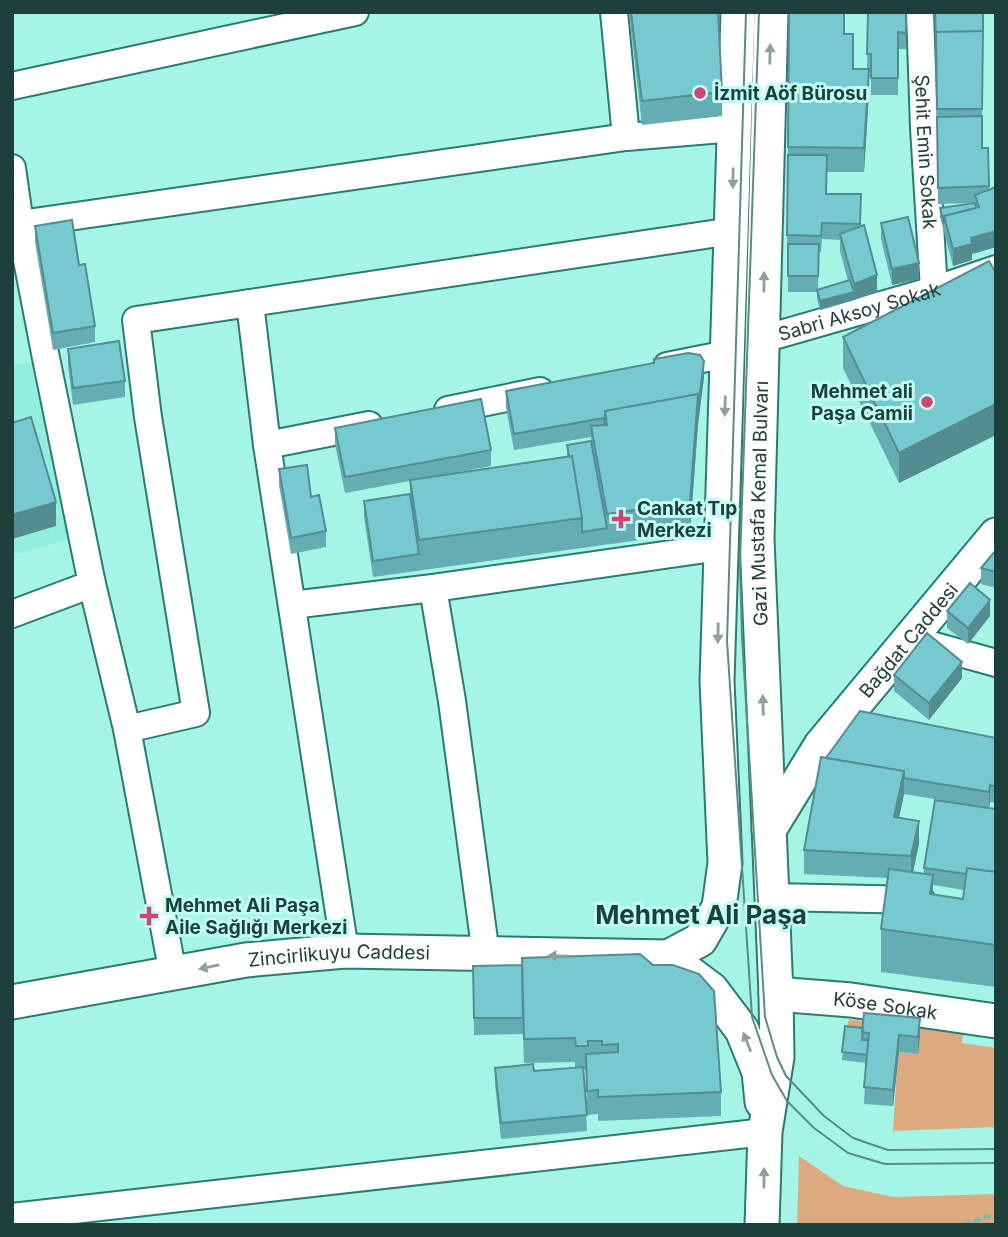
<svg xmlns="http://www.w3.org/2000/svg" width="1008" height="1237" font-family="Inter,sans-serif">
	<rect width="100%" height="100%" fill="#a5f5e6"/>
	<path fill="#91eddc" d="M32,362L69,539L12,555V365Z"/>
	<path fill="#ddaa80" d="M849,1019L963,1034L962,1043L996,1048V1127L893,1131L898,1052L918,1054L863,1036L845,1034Z
		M799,1156L843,1186L893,1197L996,1194V1225H797Z"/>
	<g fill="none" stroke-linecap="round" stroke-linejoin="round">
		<defs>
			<g id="minor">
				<path d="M614,12L626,137"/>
				<path id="s1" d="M920,12L924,128L934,290"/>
				<path d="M12,86L355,12"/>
				<path d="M12,168L20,224L46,358L92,584L127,729L173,974"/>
				<path d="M20,224L626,137L735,128"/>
				<path d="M250,303L267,445L345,951"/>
				<path id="s2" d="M763,339L934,290L996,269"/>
				<path d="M667,366L727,354"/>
				<path d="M448,410L540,391"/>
				<path d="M267,445L369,425"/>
				<path d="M433,588L452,701L486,955"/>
				<path d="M292,605L433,588L720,547"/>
				<path d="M12,614L92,584"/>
				<path d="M913,640L996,663"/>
				<path d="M127,729L196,713L148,417L136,320L732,231"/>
				<path d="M772,897L921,900"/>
				<path d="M12,1217L765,1132"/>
			</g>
			<g id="major">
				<path id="s3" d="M769,830L821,745L996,535"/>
				<path d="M668,957L700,940L719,907L725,863L717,681L738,12"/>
				<path id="s4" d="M776,994L851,1000L996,1021"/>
				<path id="s5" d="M12,1002L246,960L345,951L668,957L711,989L742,1030L759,1072L762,1102"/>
				<path id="s6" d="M762,1225L765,1132L777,1057L776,994L757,539L771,12"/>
			</g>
		</defs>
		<use href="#minor" stroke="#297c70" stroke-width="30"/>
		<use href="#major" stroke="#297c70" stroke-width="37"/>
		<path stroke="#78b9ad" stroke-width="4.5" stroke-dasharray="7 3.5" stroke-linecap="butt" d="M964,1225L985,1217L996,1216"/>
		<use href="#minor" stroke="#fff" stroke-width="26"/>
		<use href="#major" stroke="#fff" stroke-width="33"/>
		<path stroke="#578d83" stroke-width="2" d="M746,12L727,641L752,1017L772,1075L787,1101L814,1128L848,1153L885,1164L996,1163
			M759,12L740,561L742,637L765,1017L777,1057L786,1076L824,1116L853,1138L888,1150L996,1149"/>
	</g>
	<path fill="#65adb2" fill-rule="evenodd" d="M629,12H722V15H718L722,92V116L642,125Z
		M868,12H906V49H898V95H871V71H869V93L864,172H827V194H861V226L877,292L854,300L820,310L817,298V292H788V252H787L788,147L844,34L853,69H867ZM822,239L840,240V251L848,281L818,290L819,252H821Z
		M935,12H983L982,148H988L989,189L996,187V247L972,254V260L953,266L940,217V208L972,203L938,204Z
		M996,159V183L994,176V160Z
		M881,223L919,279L892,285L881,239Z
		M35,226L79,265L95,326V342L53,350L35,242Z
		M996,273V435L899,483L843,368V337Z
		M68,349L125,381V397L73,405L68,365Z
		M704,377L698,424L690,533L373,577L364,517V501L410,494V481L345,493L335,444V428L491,450V466L454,473L567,457V445L591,441V437L514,450L506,408V391Z
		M279,469L311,497L326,531V547L291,554L279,485Z
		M996,550V588L981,584V568Z
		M947,611L990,616L968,644L947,628Z
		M894,675L962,678L929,720L894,691Z
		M996,738V803L990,802L989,808L996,809V987L881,972V929L887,878L804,874V850L826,758ZM904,794L987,808L924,868V874L913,873L919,844L899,818ZM933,885L964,890L963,899L933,895Z
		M473,966L721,1092V1116L598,1121V1114L587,1115L586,1070H584L587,1131L501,1139L495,1084V1068L534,1071L575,1068V1062L524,1063L523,1034L474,1035Z
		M845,1026L920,1035L918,1054L899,1052L893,1106L864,1104L866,1063L842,1060Z"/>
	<path fill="#538d91" d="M869,69V93L864,172V148Z
		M996,231V247L972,254V260L953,266V249L971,238Z
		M919,263V279L892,285V269Z
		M877,275V292L854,300L820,310V301L854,292V284Z
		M704,361V377L698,424L690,533V502L698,394Z
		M996,404V435L899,483V453Z
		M56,502V526L12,539V515Z
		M990,600V616L968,644V628Z
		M962,662V678L929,720V703Z
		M904,771V794L894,841V817Z
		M990,785V802L989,808V792Z
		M919,821V844L911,880V856Z
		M933,875V917L930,937V894Z
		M920,1018V1035L918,1054V1037Z
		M899,1035V1052L893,1106V1090Z"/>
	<path fill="#76c9cf" stroke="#538d91" stroke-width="2" d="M631,12H718L722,92L642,101Z
		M789,12H844V34H853V69H869L864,148L788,147Z
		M868,12H906V33L898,32V78H871V54H867Z
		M935,12H983V31L936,32V39Z
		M983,31L982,109H937L936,32Z
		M982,116V148H988L989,186L938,188L937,117Z
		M788,155H827L826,194H861L860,224L822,223L821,236L787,235Z
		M996,187V231L971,238L972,244L953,249L944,216L979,207L975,195Z
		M975,203L976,208L944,216V224L940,208Z
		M908,217L919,263L892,269L881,223Z
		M72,220L79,265L85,264L95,326L53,333L35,226Z
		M864,225L877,275L854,284L840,234Z
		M788,244H819L818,276H788Z
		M989,261L996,273V404L899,453L843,337Z
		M850,280L854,292L820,301L817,290Z
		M119,341L125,381L73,388L68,349Z
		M688,353L700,355L704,361L698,408V394L605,411V425L604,418L514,434L506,391L654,363V359Z
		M698,394L690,502L607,514L591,426L607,425L605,411Z
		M481,399L491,450L345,477L335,428Z
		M31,417L56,502L12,515V423Z
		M591,441L607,528L582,532V518L572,456H569L567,445Z
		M572,456L582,518L419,540L410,480Z
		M307,465L311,497L319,495L326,531L291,538L279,469Z
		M410,494L419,554L373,561L364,501Z
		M996,550V572L981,568Z
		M970,583L990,600L968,628L947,611Z
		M927,633L962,662L929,703L894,675Z
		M860,711L996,738V787L990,785L989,792L904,778V771L826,758Z
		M821,757L904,771L894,817L919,821L911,856L804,850Z
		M935,800L996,809V872L967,868L966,874L924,868Z
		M967,868L996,872V945L881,929L889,869L933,875L930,894L963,899Z
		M640,954L653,965H673L699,974L714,991L721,1092L598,1097V1090L587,1091L586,1054L618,1052V1044L602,1045V1041H588V1046H576L575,1038L524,1039L522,958Z
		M522,965L523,1018H474L473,966Z
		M864,1013L920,1018L918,1037L899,1035L893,1090L864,1087L869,1033L862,1032Z
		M845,1026L863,1028L862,1040H868L867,1055L842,1052Z
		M533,1064L534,1071L583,1067L587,1115L501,1123L495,1068Z"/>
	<defs><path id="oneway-solid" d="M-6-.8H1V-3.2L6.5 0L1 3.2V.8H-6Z" transform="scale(1.75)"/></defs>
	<g fill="#8ea09c">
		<use href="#oneway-solid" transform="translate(770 54) rotate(-89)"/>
		<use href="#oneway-solid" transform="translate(733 178) rotate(91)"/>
		<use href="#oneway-solid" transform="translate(764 282) rotate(-89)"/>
		<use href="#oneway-solid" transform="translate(725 406) rotate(92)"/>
		<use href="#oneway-solid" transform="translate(718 633) rotate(91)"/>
		<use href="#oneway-solid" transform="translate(763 705) rotate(-92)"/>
		<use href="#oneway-solid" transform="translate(558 956) rotate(-179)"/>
		<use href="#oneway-solid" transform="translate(209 967) rotate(169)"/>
		<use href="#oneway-solid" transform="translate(747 1042) rotate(-111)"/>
		<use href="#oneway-solid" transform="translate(764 1178) rotate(-89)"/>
	</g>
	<g fill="#cf4377" stroke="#c0fff3" stroke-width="2.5">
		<circle cx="700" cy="93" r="7"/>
		<circle cx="927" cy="402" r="7"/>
		<path d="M617.5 508.5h7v7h7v7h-7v7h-7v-7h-7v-7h7z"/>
		<path d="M145.5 905.5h7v7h7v7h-7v7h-7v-7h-7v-7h7z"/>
	</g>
	<g text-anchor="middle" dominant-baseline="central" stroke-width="6" stroke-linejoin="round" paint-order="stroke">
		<g font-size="19" font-weight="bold" fill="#1e403a" stroke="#c0fff3" text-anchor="start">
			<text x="714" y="93">İzmit Aöf Bürosu</text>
			<text x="913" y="391" text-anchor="end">Mehmet ali<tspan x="913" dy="22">Paşa Camii</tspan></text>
			<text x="637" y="508">Cankat Tıp<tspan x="637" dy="22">Merkezi</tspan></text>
			<text x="165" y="905">Mehmet Ali Paşa<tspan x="165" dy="22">Aile Sağlığı Merkezi</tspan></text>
		</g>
		<g font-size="19" fill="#1e403a" stroke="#c0fff3">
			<text stroke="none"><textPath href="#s1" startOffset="140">Şehit Emin Sokak</textPath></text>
			<text stroke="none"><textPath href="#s2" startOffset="100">Sabri Aksoy Sokak</textPath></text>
			<text stroke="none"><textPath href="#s6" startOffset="723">Gazi Mustafa Kemal Bulvarı</textPath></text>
			<text stroke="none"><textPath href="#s3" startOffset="236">Bağdat Caddesi</textPath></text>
			<text stroke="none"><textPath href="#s5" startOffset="331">Zincirlikuyu Caddesi</textPath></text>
			<text stroke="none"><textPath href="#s4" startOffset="110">Köse Sokak</textPath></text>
		</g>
		<g font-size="26" font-weight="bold" fill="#1e403a" stroke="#c0fff3">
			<text x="701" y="914">Mehmet Ali Paşa</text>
		</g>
	</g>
	<rect width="1008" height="1237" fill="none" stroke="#1e403a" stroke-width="28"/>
</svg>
